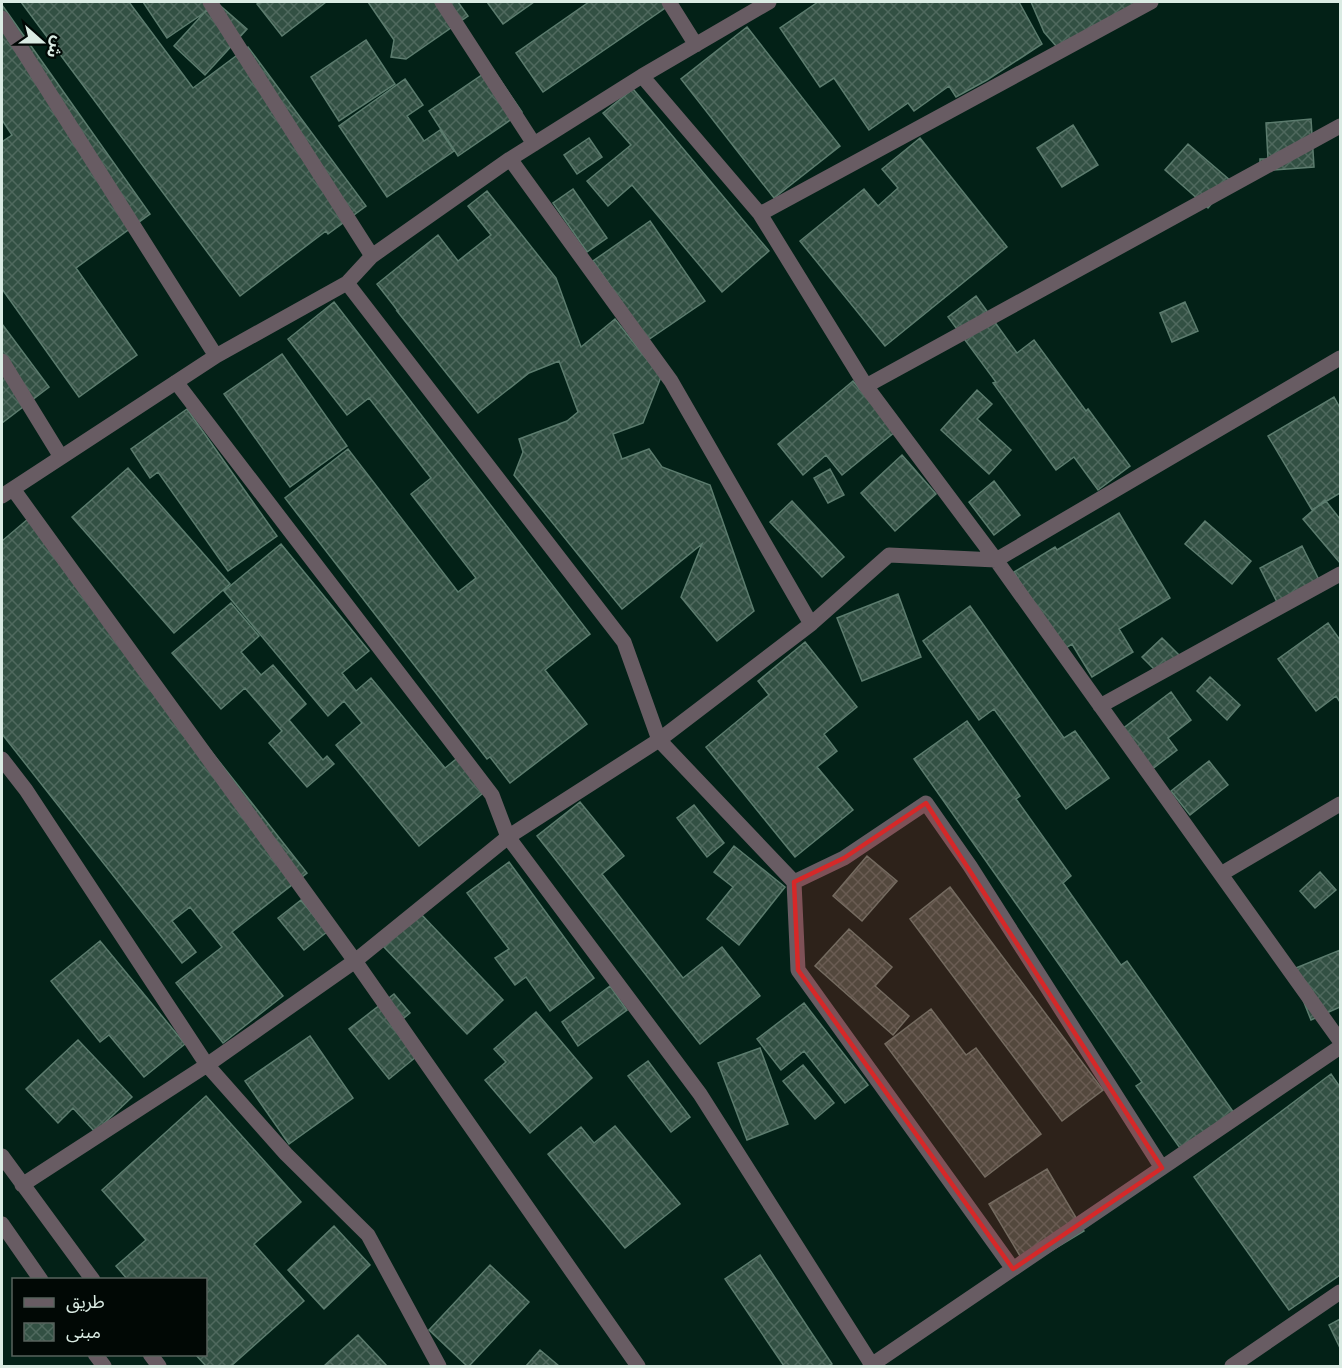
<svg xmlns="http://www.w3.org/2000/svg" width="1342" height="1368" font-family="'Source Sans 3','Noto Sans Arabic',sans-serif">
	<defs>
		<pattern id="building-cross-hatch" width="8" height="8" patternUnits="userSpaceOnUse" patternTransform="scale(1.5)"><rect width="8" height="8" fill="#325043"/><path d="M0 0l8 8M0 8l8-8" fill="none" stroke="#4f695e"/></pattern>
	</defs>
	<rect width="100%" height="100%" fill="#032117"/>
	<path fill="url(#building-cross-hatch)" stroke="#5c7c6e" stroke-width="1.5" d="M21,2H129L193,88L248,47L366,206L328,234L326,231L240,296Z
		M143,2H220L167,38Z
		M214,2H216L247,29L205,75L174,46Z
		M261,2H326L282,36L257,4Z
		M368,2H458L468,16L406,59L391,57L394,40Z
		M487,2H534L503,24Z
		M589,2H674L543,92L516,53Z
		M818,2H1019L1042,44L987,80L956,97L949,86L914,111L908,103L869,130L834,78L820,87L780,28Z
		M1031,2H1145L1057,47L1044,32Z
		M2,5L150,214L76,268L137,355L79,397L2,289V142L12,135L2,120Z
		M747,27L840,146L774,198L681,79Z
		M366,40L395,84L339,121L311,77Z
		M492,68L522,112L458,156L429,111Z
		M405,79L423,105L407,116L424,141L440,130L454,151L387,197L339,126Z
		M633,89L769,251L722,292L632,185L608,206L587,181L631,145L603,113Z
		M1311,119L1314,167L1260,171V159H1268L1266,123Z
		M1073,125L1098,165L1062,187L1037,148Z
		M589,138L602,157L577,174L564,155Z
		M920,138L1007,247L885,346L800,241L864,189L878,206L898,188L882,169Z
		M1188,144L1231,181L1208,208L1165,170Z
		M573,189L607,238L587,252L553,203Z
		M487,191L556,278L581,347L615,319L661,377L643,423L613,434L622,459L649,449L662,467L710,485L754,611L717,641L681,597L702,544L622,609L514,475L523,452L519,439L567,421L578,412L559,361L529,373L478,413L397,311H398L377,284L438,235L458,261L491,235L468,206Z
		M650,221L705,301L648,340L593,261Z
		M976,296L1017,353L1034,340L1086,411L1088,409L1130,466L1098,490L1074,457L1056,470L993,383L996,382L948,317Z
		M334,302L590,634L545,670L587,724L510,783L490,757L487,759L285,498L348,449L458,592L476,578L411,494L431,478L369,398L347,415L288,339Z
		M1185,302L1198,331L1172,342L1160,313Z
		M2,324L49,387L2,423Z
		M282,354L347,446L290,487L224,394Z
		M853,381L895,432L842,475L826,455L803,475L778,444Z
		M977,390L992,404L977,419L1011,450L989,474L941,430Z
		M1334,397L1340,408V493L1312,510L1268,436Z
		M187,409L277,536L228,571L158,472L150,478L131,449Z
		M902,455L936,494L895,531L861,493Z
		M128,468L230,584L174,633L72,517Z
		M830,469L844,495L828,503L814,478Z
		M994,481L1020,515L994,535L969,502Z
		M1325,500L1340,519V563L1303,519Z
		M792,501L844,557L822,577L770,522Z
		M1119,513L1170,598L1119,629L1133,652L1092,677L1072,644L1061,651L1014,572L1055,547L1057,550Z
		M28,519L307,873L232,932L283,996L223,1043L176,983L222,947L190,907L172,921L196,952L182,963L2,734V541Z
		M1205,521L1251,561L1232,584L1185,544Z
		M281,544L369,651L342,673L356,691L371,678L445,768L460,756L488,789L419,846L336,745L362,723L344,701L328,716L224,591Z
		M1302,546L1321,584L1279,606L1260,568Z
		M898,594L921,657L862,681L837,618Z
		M231,603L259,636L241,652L261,675L273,665L306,704L289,720L323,760L327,756L334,764L307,787L269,743L282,731L245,688L221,709L172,653Z
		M970,606L1064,738L1075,731L1109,778L1066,809L994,709L979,720L923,641Z
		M1328,623L1340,640V702L1336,696L1316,711L1278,659Z
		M1162,638L1179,655L1159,674L1142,657Z
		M805,642L857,707L824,734L837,751L817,767L853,810L795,857L706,747L769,695L758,681Z
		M1210,677L1240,705L1227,720L1197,691Z
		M1171,692L1191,720L1168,738L1177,750L1151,770L1121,730Z
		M967,721L1020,796L1016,799L1071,876L1063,883L1121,965L1127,961L1239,1120L1187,1158L1136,1086L1142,1082L914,759Z
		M1209,761L1228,785L1190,815L1171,791Z
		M580,802L624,856L602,874L683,978L722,947L760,996L700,1044L537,836Z
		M694,805L724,843L707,857L677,818Z
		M734,846L785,887L739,945L707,919L733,887L714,872Z
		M867,856L897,881L862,921L833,896Z
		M509,862L594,978L550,1011L526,977L515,985L495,958L509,949L467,893Z
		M1320,872L1336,890L1315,908L1300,891Z
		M950,887L1103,1090L1062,1121L910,919Z
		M301,900L327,932L304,950L278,918Z
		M419,912L503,1000L467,1034L383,946Z
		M849,929L892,967L875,986L909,1016L893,1035L815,966Z
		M100,941L185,1044L144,1077L109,1035L100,1042L51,981Z
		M1340,950V1007L1311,1020L1291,970Z
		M610,986L627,1010L578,1046L562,1022Z
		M394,994L410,1013L393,1027L416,1057L389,1079L349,1029Z
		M804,1003L868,1085L845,1103L804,1051L781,1070L757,1039Z
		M931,1009L966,1055L976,1048L1041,1134L985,1177L885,1044Z
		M536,1012L592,1078L530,1133L485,1080L506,1062L494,1049Z
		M310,1036L353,1098L289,1144L245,1081Z
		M78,1040L132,1097L95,1132L73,1108L58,1123L26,1089Z
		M760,1048L788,1124L747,1140L718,1063Z
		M648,1061L690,1117L671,1132L628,1076Z
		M803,1065L834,1103L815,1119L783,1081Z
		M1331,1074L1340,1087V1275L1289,1310L1194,1177Z
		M206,1096L301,1202L254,1244L304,1301L231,1366H206L195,1354H206V1280H128L116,1266L146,1240L102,1190Z
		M615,1126L680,1204L625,1248L548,1154L581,1127L594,1143Z
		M1047,1169L1084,1231L1026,1266L989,1204Z
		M334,1226L370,1265L324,1309L288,1270Z
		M760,1255L832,1364L828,1366H784L725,1279Z
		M490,1265L529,1302L469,1366H467L429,1330Z
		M1340,1319V1348L1329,1325Z
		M358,1335L387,1366H324Z
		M540,1350L559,1366H526Z"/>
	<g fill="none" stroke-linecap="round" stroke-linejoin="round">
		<path stroke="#685c63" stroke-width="15" d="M210,2L372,256
			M442,2L534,144
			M669,2L696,45
			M2,18L216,356
			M642,76L769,2
			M510,159L671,381L811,624
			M760,214L1151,2
			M347,283L624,642L659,740L794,882L798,970L1013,1269
			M2,361L61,457
			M176,382L492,795L508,837L700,1094L872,1365
			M866,386L1340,126
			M13,489L355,961L638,1366
			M2,496L216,356L347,283L372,256L510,159L642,76L760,214L866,386L996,560L1340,1041
			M1100,706L1340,574
			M2,759L26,790L207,1065L286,1154L368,1235L439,1366
			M1221,874L1340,804
			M794,882L844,858L926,803L970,866L1162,1168
			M2,1156L93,1280
			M22,1185L207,1065L355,961L508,837L659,740L811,624L889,555L996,560L1340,358
			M2,1224L41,1280
			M95,1354L104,1366
			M150,1354L159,1366
			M870,1366L1340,1047
			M1232,1366L1340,1292"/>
	</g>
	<path fill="#d62828" fill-opacity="0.2" stroke="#d62828" stroke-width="4.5" stroke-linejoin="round" d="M926,803L1162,1168L1013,1269L798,970L794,882L844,858Z"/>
	<rect width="1342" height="1368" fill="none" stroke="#daebe3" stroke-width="6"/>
	<rect x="12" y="1278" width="195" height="78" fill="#010805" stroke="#58635e" stroke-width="1.5"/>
	<rect x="24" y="1298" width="30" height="9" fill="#685c63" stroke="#58635e" stroke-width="1.5"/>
	<text x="66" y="1308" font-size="18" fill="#daebe3">طريق</text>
	<rect x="24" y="1323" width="30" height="18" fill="url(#building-cross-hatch)" stroke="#58635e" stroke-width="1.5"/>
	<text x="66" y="1338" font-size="18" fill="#daebe3">مبنى</text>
	<g transform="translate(42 42) rotate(111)" stroke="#010805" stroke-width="4.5" paint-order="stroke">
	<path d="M0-4.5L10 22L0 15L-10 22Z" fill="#daebe3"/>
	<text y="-9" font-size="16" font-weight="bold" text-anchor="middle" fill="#daebe3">ش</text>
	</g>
</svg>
